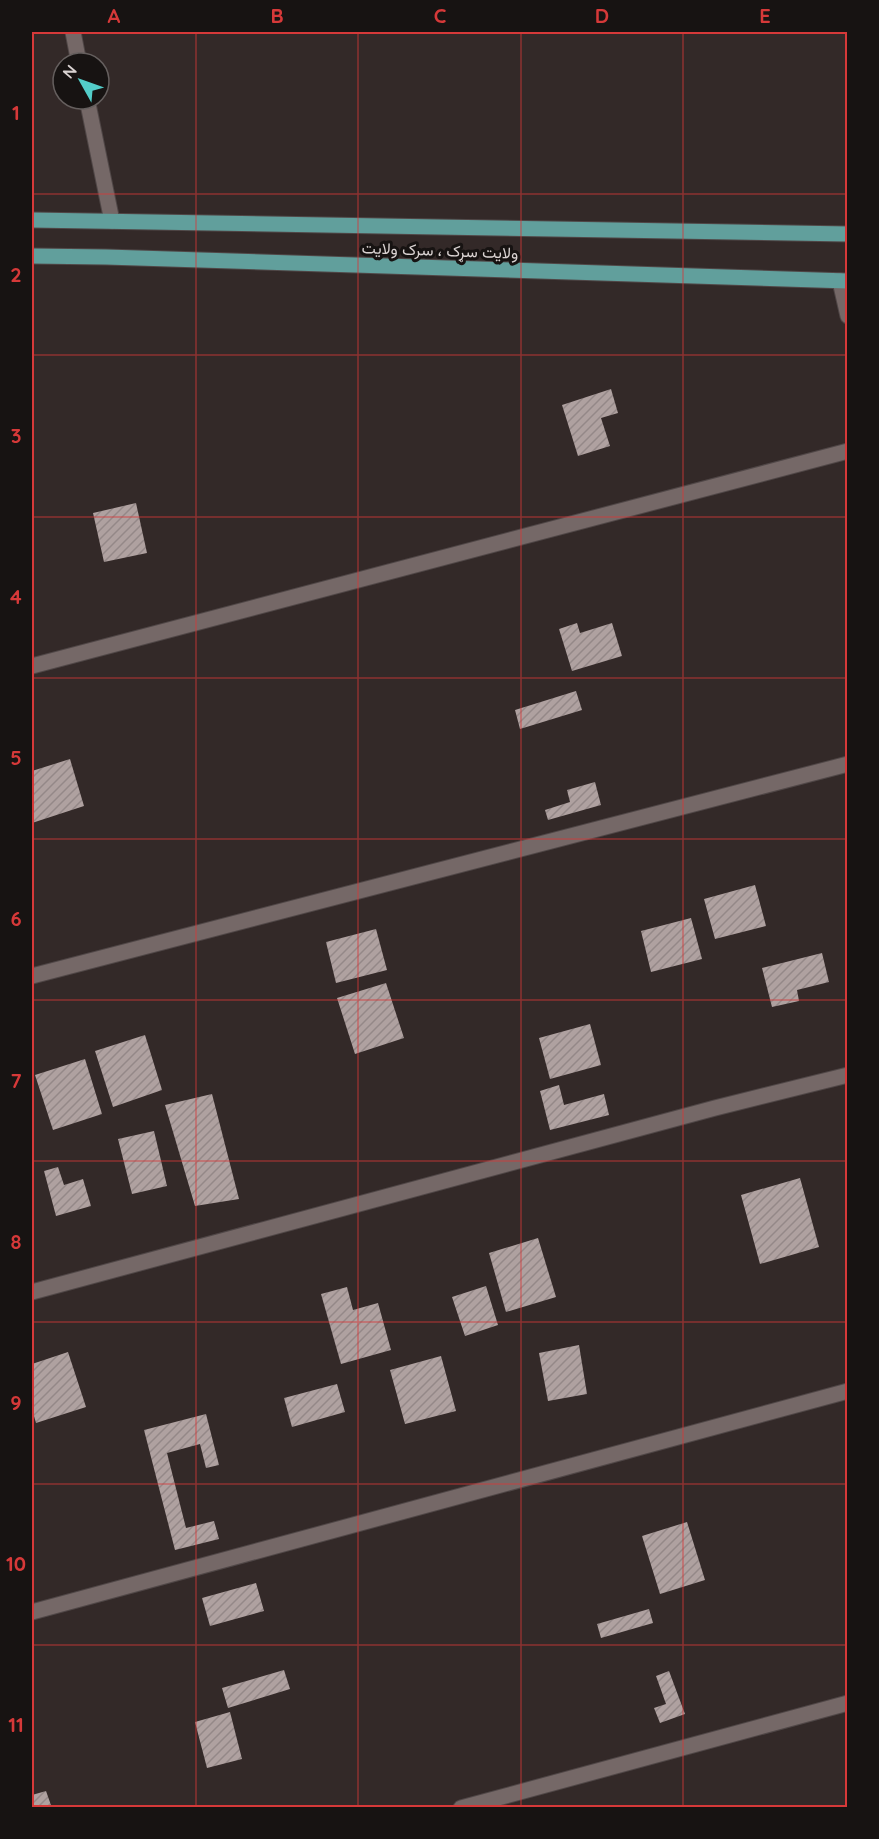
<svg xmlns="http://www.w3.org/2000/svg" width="879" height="1839" font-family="Quicksand,Vazirmatn,sans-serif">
	<defs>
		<pattern id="building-hatch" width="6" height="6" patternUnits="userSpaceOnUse" patternTransform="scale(1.5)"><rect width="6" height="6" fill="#afa1a0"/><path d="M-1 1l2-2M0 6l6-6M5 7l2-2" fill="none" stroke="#948888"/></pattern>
	</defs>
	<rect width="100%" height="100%" fill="#332928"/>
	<path fill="url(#building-hatch)" d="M611,389L618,413L601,418L610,446L578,456L562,405Z
		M136,503L147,553L104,562L93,513Z
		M577,623L580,633L612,623L622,656L572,671L559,629Z
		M576,691L582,710L520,729L515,710Z
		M70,759L84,806L32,823V771Z
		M595,782L601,805L548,820L545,810L570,802L567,790Z
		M755,885L766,926L715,939L704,899Z
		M691,918L702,959L651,972L641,931Z
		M376,929L387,970L336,983L326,942Z
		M822,953L829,982L797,990L799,1001L772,1007L762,968Z
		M386,983L404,1038L355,1054L337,998Z
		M590,1024L601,1065L550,1079L539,1038Z
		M145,1035L162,1090L113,1107L95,1051Z
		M85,1059L102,1114L53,1130L35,1075Z
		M559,1085L564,1105L604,1094L609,1115L550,1130L540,1091Z
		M212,1094L239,1199L195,1206L165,1105Z
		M154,1131L167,1186L132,1194L118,1139Z
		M58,1167L64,1185L83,1179L91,1206L56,1216L44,1171Z
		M800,1178L819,1247L760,1264L741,1195Z
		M538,1238L556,1297L506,1312L489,1253Z
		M486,1286L498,1325L465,1336L452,1297Z
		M347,1287L353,1310L378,1303L391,1350L341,1364L321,1294Z
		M579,1345L587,1394L548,1401L539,1353Z
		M68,1352L86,1407L36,1423L32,1409V1364Z
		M441,1356L456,1411L405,1424L390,1370Z
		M337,1384L345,1412L292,1427L284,1398Z
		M206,1414L219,1465L206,1468L200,1444L167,1453L186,1528L214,1521L219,1539L175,1550L144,1430Z
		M687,1522L705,1580L660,1594L642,1536Z
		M256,1583L264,1611L210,1626L202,1598Z
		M649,1609L653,1623L601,1638L597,1624Z
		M284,1670L290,1689L228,1708L222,1688Z
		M669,1671L685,1714L660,1723L654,1708L666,1704L656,1676Z
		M230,1712L242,1759L207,1768L195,1722Z
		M46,1791L52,1808H32V1795Z"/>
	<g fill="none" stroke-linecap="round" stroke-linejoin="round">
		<defs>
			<path id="minor" d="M73,32L79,63
				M87,99L112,221
				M840,281L848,316
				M32,666L848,451
				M32,976L848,764
				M32,1292L715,1108L848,1075
				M32,1612L848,1391
				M461,1808L848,1703"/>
			<path id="major" d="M32,220L848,234
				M32,256L106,257L848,281"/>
		</defs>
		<use href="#minor" stroke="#504747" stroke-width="17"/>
		<use href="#major" stroke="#504747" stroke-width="17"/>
		<use href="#minor" stroke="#756867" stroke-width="15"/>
		<use href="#major" stroke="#619f9c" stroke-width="15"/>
	</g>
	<path fill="none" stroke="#d63939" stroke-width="1.5" stroke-opacity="0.55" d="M196,32V1808M358,32V1808M521,32V1808M683,32V1808M32,194H848M32,355H848M32,517H848M32,678H848M32,839H848M32,1000H848M32,1161H848M32,1322H848M32,1484H848M32,1645H848"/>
	<g text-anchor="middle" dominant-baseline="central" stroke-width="6" stroke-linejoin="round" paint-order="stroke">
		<g font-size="16" fill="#d9d2d1" stroke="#171312">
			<text transform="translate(440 250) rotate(2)">ولایت سړک ، سرک ولایت</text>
		</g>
	</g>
	<rect width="879" height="1839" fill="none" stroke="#171312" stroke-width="66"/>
	<g transform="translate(81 81) rotate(310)"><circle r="28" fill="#171312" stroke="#655f5e" stroke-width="1.5"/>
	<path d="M0-4.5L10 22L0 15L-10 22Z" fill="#53cdc9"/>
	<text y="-9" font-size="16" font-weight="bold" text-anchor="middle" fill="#d9d2d1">N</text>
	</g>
	<rect x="33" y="33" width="813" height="1773" fill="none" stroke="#d63939" stroke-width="2"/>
	<g font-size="20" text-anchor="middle" font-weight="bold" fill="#d63939">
		<text x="114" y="23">A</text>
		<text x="277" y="23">B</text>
		<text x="440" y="23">C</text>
		<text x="602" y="23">D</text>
		<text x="765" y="23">E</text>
		<text x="16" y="120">1</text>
		<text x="16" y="282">2</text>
		<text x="16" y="443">3</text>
		<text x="16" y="604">4</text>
		<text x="16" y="765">5</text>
		<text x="16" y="926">6</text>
		<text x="16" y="1088">7</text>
		<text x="16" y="1249">8</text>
		<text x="16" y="1410">9</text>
		<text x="16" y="1571">10</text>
		<text x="16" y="1732">11</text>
	</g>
</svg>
